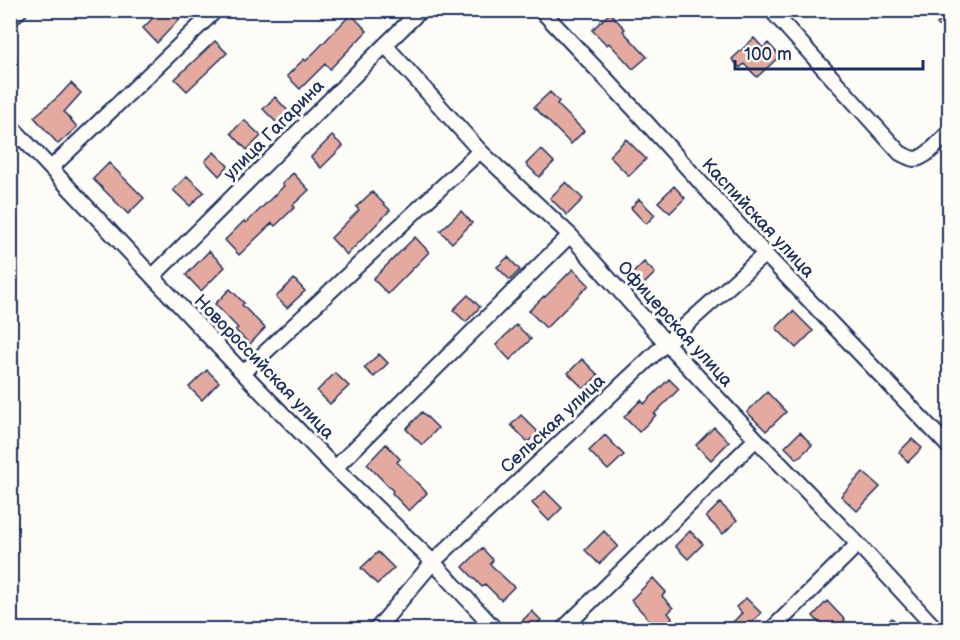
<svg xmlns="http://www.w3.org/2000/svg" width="960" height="640" font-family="'Balsamiq Sans',sans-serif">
	<rect width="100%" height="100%" fill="#fdfcf7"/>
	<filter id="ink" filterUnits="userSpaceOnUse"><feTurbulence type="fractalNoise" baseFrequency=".0167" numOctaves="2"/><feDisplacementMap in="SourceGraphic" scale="12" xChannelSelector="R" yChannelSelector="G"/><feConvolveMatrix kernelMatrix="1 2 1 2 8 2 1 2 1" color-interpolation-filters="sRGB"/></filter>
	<g filter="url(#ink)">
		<path fill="#e4aaa0" stroke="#1b2f5e" stroke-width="1.5" d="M161,10H188L157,43L143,28Z
			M950,12V37L937,24Z
			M610,13L625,29L623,31L647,57L633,69L609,43L607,45L592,30Z
			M351,14L367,31L330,69L325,64L300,89L287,76L304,59L306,61Z
			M754,38L763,48L768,43L780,56L757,77L744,64L740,68L732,59Z
			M215,41L227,53L187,91L175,79Z
			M71,83L81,93L64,112L77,127L58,144L34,117L59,96Z
			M550,92L559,101L557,104L584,131L571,144L534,107Z
			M275,97L288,111L276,122L263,109Z
			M244,120L261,136L247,150L231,133Z
			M332,136L343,146L321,168L311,157Z
			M626,139L646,159L629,176L609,156Z
			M541,149L554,162L539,177L526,164Z
			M214,152L228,166L219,176L205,161Z
			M109,163L144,198L128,214L93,179Z
			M293,173L309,190L293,205L295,207L275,226L272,223L239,255L225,240L244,221L246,223L284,186L282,184Z
			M187,176L204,192L190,206L173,190Z
			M566,182L583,199L567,215L550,198Z
			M674,186L685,198L670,213L658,202Z
			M372,192L390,210L347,255L331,238L359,210L356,207Z
			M639,199L655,215L646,224L631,208Z
			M461,211L472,223L452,243L440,231Z
			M415,237L429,252L388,294L373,279Z
			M209,251L225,267L201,291L186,275Z
			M508,257L520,270L510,280L497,267Z
			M644,262L655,273L638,290L627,279Z
			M573,269L589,285L546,328L529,311L544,296L545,297Z
			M294,279L305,291L287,308L276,297Z
			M230,289L244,303L242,305L265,328L250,344L235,330L238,328L215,304Z
			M468,295L480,307L466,322L453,310Z
			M793,311L813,331L796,348L776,328Z
			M516,325L531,339L510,360L496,345Z
			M379,354L388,363L374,377L364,368Z
			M582,359L598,375L584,389L568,373Z
			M207,370L219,382L202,400L189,387Z
			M335,373L349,386L330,404L317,391Z
			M669,379L679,389L654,414L656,415L639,432L624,417L641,400L644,404Z
			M767,392L786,412L766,431L747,412Z
			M422,412L438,428L422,445L406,429Z
			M521,415L538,432L528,442L511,425Z
			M714,427L729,442L711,460L696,445Z
			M800,432L812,445L797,459L785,447Z
			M605,435L624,455L608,470L589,451Z
			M912,439L922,448L908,462L899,452Z
			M386,444L400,459L397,462L427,493L409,511L392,493L393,491L367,464Z
			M863,472L880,487L857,511L841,496Z
			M545,491L562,508L549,521L532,503Z
			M720,503L737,520L723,534L706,517Z
			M604,531L618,546L599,564L585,550Z
			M690,531L703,544L688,559L675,546Z
			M482,548L493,560L490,564L514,587L501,600L485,584L482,587L463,567Z
			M378,552L394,568L377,584L361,568Z
			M653,578L666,592L662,596L673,608L668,613L672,618L664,626L660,621L655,626L631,600Z
			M746,598L761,613L744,630H725L742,613L736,607Z
			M827,601L845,620L836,630H826L813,616Z
			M532,611L541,620L532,630H513Z
			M892,618L903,630H880Z"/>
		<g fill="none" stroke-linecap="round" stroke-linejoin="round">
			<defs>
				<path id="street" d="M541,10L635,110L765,254L950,448
					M771,10L900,153C904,155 909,158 914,159C926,159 942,139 950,131
					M10,19L20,10
					M385,45L480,151L570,235L666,343L756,439L858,544L937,630
					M10,125L243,373L335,468L433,562L496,630
					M51,168L216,10
					M153,276L385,45L421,10
					M243,373L480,151
					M335,468L570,235
					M376,630L433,562L666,343L765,254
					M562,630L756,439
					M771,630L858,544"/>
			</defs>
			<use href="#street" stroke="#1b2f5e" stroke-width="18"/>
			<use href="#street" stroke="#fdfcf7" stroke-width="14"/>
		</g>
	</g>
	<g text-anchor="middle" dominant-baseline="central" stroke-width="6" stroke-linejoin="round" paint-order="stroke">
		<g font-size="18" fill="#1b2f5e" stroke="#fdfcf7">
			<text transform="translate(274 130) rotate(-45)">улица Гагарина</text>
			<text transform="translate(758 218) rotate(47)">Каспийская улица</text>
			<text transform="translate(675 324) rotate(48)">Офицерская улица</text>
			<text transform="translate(264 367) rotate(46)">Новороссийская улица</text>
			<text transform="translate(553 424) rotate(-43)">Сельская улица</text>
		</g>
	</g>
	<rect width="960" height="640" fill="none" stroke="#fdfcf7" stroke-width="36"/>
	<rect x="18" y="18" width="924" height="604" fill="none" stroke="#1b2f5e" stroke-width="2" filter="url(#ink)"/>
	<path d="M735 60v9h188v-9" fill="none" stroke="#1b2f5e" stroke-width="3"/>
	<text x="744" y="60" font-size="18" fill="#1b2f5e" stroke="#fdfcf7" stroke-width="4.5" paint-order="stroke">100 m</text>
</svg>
